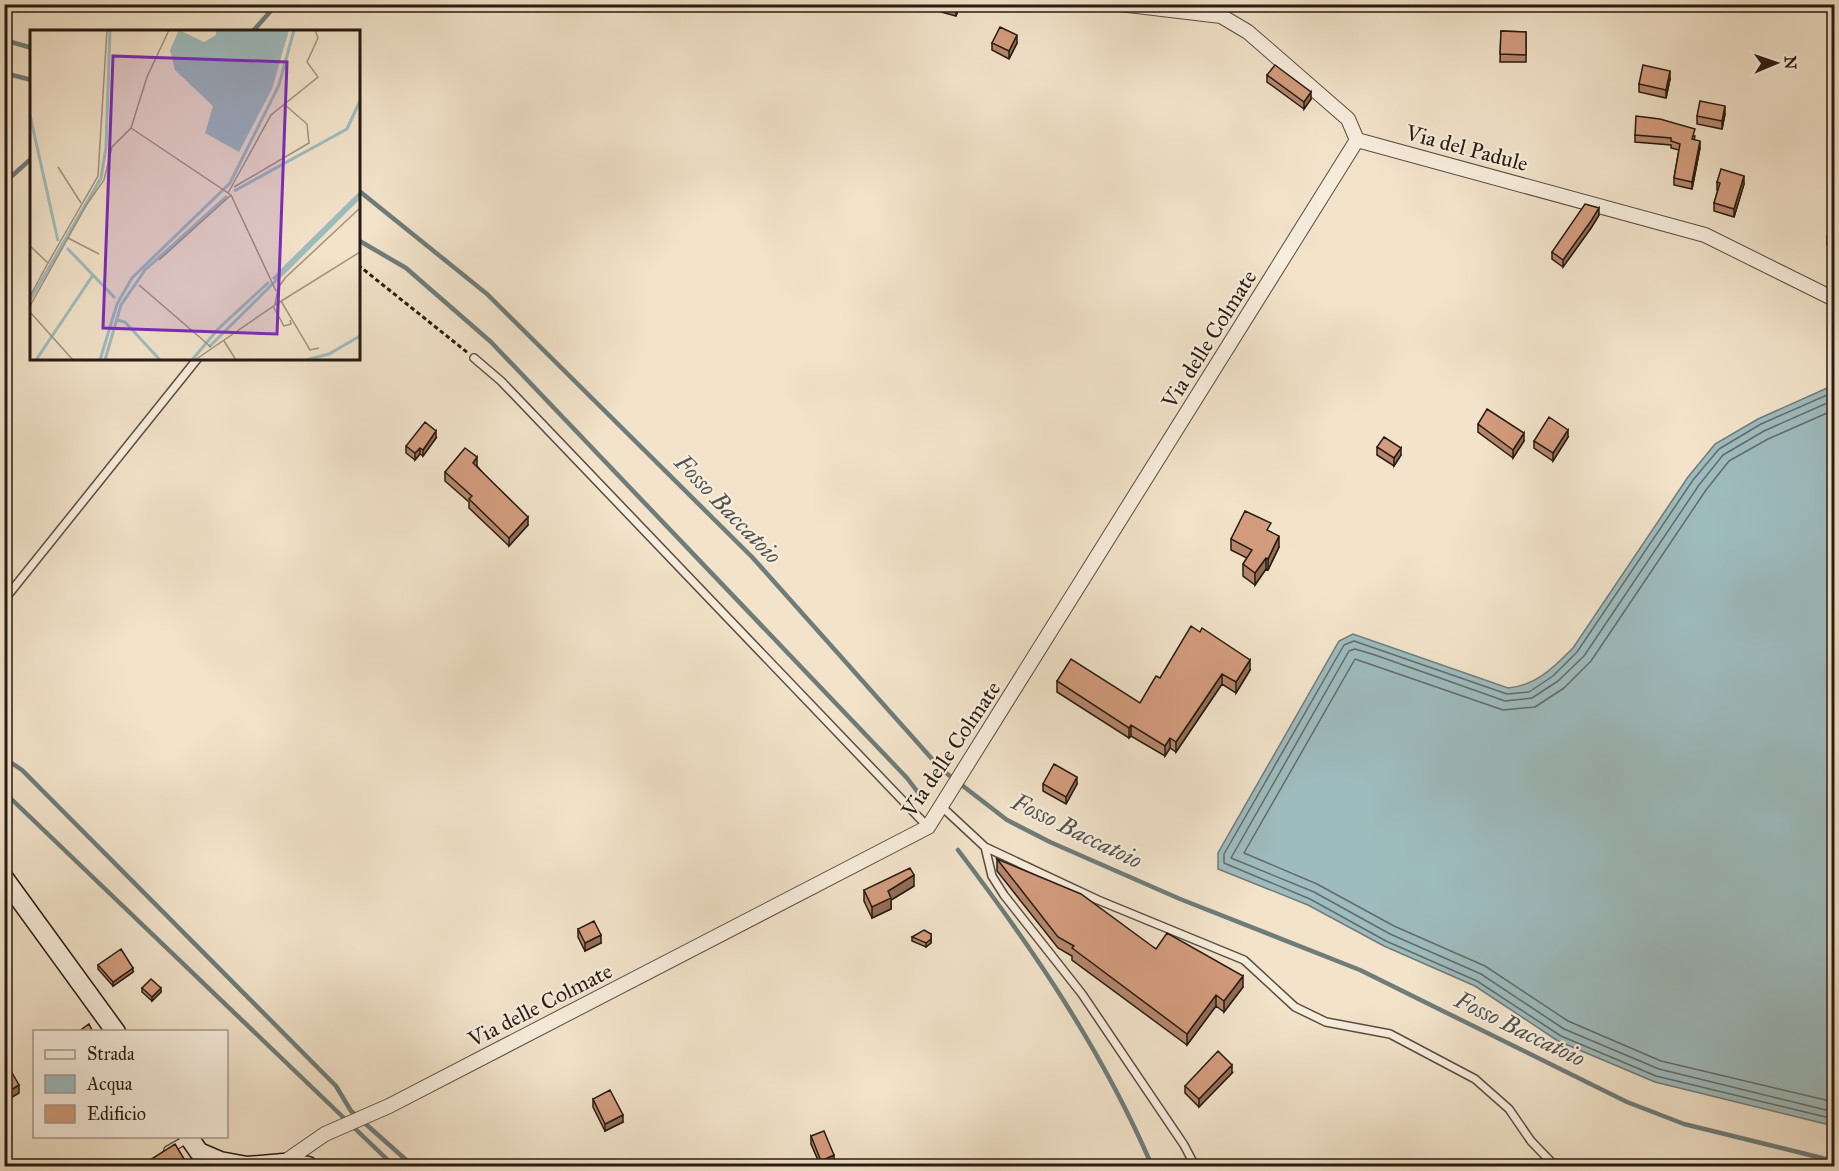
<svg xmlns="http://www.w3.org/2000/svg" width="1839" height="1171" font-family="'IM FELL Great Primer',serif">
	<rect width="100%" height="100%" fill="#f2e3ca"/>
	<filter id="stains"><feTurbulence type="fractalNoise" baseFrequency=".00333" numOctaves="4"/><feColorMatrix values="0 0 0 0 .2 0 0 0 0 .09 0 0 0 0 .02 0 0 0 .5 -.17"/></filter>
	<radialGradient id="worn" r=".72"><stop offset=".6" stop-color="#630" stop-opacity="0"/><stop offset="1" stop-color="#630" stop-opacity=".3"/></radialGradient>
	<path fill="#9ebcbf" stroke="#6e7c7a" stroke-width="1.5" d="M1834,385V1126L1655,1082L1558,1041L1475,986L1384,946L1308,905L1218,869V853L1339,641L1353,634L1508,688C1536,686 1554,667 1573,648L1688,477L1715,444L1758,419Z"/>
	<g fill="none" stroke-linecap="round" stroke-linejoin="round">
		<path stroke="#626c69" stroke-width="1.5" d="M1834,392L1761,424L1719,449L1693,480L1577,652L1553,676L1529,692L1507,694L1354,641L1344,645L1224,854V863L1310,899L1386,941L1477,981L1561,1036L1656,1076L1834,1119
			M1834,400L1764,431L1723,455L1699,485L1584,656L1558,681L1532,698L1505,701L1375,655L1355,649L1349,651L1231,858L1314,892L1390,934L1481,974L1564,1029L1659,1069L1834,1112
			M1834,410L1768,439L1729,461L1706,490L1591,661L1564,688L1535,707L1503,710L1355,659L1244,853L1317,884L1394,926L1485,966L1568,1021L1661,1061L1834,1102"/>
		<path stroke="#6e7c7a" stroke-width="4.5" d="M252,32L277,4
			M4,40L32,48
			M4,73L32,80
			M4,183L32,158
			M358,190L487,294L752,557L941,769L1007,820L1050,842L1180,899L1360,970L1627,1102L1684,1124L1834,1161
			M358,240L406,268L491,342L907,778L923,799
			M4,758L22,770L336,1086L351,1111L413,1166
			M4,792L394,1166
			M958,850C1034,950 1103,1052 1152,1166"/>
		<defs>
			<path id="lane" d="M474,358L501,381L928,827
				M4,600L198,358
				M942,807L985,847L1098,900L1244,960L1295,1007L1326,1022L1390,1034L1475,1079L1509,1109L1531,1141L1555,1166
				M985,847L992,876L1004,895L1082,994L1184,1145L1195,1166
				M168,1150L189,1138"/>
			<path id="street" d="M1120,4L1221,16L1248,32L1348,119L1357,140
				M1357,140L1705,235L1834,299
				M283,1163L325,1134L389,1106L928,827L1357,140"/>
			<path id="secondary" d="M4,878L116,1032
				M188,1136L199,1152L220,1161L247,1166L283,1163L308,1166"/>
		</defs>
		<use href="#lane" stroke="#5a4d41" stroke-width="10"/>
		<use href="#street" stroke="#5a4d41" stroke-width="16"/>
		<use href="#secondary" stroke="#271b13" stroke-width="21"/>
		<path stroke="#271b13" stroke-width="3" stroke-dasharray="4.5 3" stroke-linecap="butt" d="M358,265L468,353"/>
		<use href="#lane" stroke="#f7eddd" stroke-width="7"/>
		<use href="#street" stroke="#f7eddd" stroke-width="14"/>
		<use href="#secondary" stroke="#f7eddd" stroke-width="18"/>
	</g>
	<path fill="#b5866c" stroke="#271b13" stroke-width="1.5" d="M941,4H960L956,16L941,12Z
		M1501,31L1526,32V62H1500Z
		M992,43H1017L1009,59L992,50Z
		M1267,75L1311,99L1304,109L1267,82Z
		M1670,79L1666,98L1639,92V84Z
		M1725,114L1722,129L1697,124V116Z
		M1635,135L1695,136L1694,140L1700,148L1692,189L1674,185V178L1679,150L1671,148V145L1635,142Z
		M1717,182L1744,184L1734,217L1714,211V203L1718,190H1717Z
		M1599,215L1591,228L1563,267L1552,259V252Z
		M1834,220V248L1827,245V237Z
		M1478,424L1524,441L1513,458L1478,432Z
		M1568,437L1553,461L1534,448V441Z
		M436,438L423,456L420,454L415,460L406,453V446Z
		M1377,447L1401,455L1394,466L1377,455Z
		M477,466L528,525L509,546L469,508V502L445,481V472Z
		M1271,532L1279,547L1268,570L1266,569L1255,585L1243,576V564L1247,558L1231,550V539Z
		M1250,670L1236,693L1222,684L1176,752L1170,748L1165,756L1131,736L1129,738L1057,692V681L1140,703L1160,678Z
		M1043,784H1077L1066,804L1043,791Z
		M997,859L1156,949L1243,987L1224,1012L1216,1006L1187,1045L1072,960V956L1058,948L997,871Z
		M914,886L891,900V909L872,918L864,901V890Z
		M578,929L601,943L585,951L578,937Z
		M931,934V943L926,947L912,941V937Z
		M98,965L133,972L113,986L98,969Z
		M142,988L161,992L152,1001L142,992Z
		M1232,1073L1199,1107L1185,1093V1086Z
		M593,1099L623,1122L605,1131L593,1107Z
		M811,1136L834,1163L825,1167H821L811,1144Z"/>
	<path fill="#946d58" stroke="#271b13" stroke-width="1.5" d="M957,4H960L956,16V9Z
		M1017,35V43L1009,59V51Z
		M1670,71V79L1666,98V90Z
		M1311,92V99L1304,109V102Z
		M1725,106V114L1722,129V121Z
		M1700,141V148L1692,189V182Z
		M1744,176V184L1734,217V209Z
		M1599,208V215L1591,228L1563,267V260Z
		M1568,430V437L1553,461V453Z
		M436,431V438L423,456V450Z
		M1524,433V441L1513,458V450Z
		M420,448V454L415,460V453Z
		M1401,448V455L1394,466V458Z
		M477,457V466L473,472V463Z
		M528,517V525L509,546V538Z
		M1279,536V547L1268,570V559Z
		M1266,558V569L1255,585V573Z
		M1250,660V670L1236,693V682Z
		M1222,674V684L1176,752V742Z
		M1131,725V736L1129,738V728Z
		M1170,738V748L1165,756V746Z
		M1077,777V784L1066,804V797Z
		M914,875V886L891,900V909L872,918V907L888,891Z
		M601,935V943L585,951V943Z
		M931,939V943L926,947V943Z
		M133,968V972L113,986V982Z
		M1243,976V987L1224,1012V1001Z
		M161,988V992L152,1001V997Z
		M1216,995V1006L1187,1045V1034Z
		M1232,1065V1073L1199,1107V1099Z
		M19,1085V1093L6,1101V1093Z
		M623,1115V1122L605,1131V1124Z
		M834,1155V1163L825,1167H821V1161Z"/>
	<path fill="#d39c7e" stroke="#271b13" stroke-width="1.5" d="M942,4H957L956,9Z
		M1000,27L1017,35L1009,51L992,43Z
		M1501,31L1526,32V55L1500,54Z
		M1275,65L1311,92L1304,102L1267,75Z
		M1643,65L1670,71L1666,90L1639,84Z
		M1700,101L1725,106L1722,121L1697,116Z
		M1636,116L1660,119L1695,129L1692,139L1700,141L1692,182L1674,178L1680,144L1671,141V138L1635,135Z
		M1721,169L1744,176L1734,209L1714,203L1720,183L1717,182Z
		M1585,204L1599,208L1591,221L1563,260L1552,252Z
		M1834,220V240L1827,237Z
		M1487,409L1524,433L1513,450L1478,424Z
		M1549,417L1568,430L1553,453L1534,441Z
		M425,422L436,431L423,450L420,448L415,453L406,446Z
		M1384,437L1401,448L1394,458L1377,447Z
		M465,448L477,457L473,463L528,517L509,538L469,499L472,496L445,472Z
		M1245,511L1271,523L1267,530L1279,536L1268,559L1266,558L1255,573L1243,564L1252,550L1231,539Z
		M1191,626L1200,632L1202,628L1250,660L1236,682L1222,674L1176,742L1170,738L1165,746L1131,725L1129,728L1057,681L1071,659L1140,703L1156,676L1160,678Z
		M1054,764L1077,777L1066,797L1043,784Z
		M997,859L1081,894L1156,949L1167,933L1243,976L1224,1001L1216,995L1187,1034L1072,948L1074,946L1058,937Z
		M910,868L914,875L888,891L891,898L872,907L864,890Z
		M594,921L601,935L585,943L578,929Z
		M924,930L931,934V939L926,943L912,937Z
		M121,949L133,968L113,982L98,965Z
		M151,979L161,988L152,997L142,988Z
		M89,1024L93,1032H78Z
		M1218,1051L1232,1065L1199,1099L1185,1086Z
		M11,1071L19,1085L6,1093L4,1091V1074Z
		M610,1090L623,1115L605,1124L593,1099Z
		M824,1131L834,1155L821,1161L811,1136Z
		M175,1144L189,1167H139Z"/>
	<g text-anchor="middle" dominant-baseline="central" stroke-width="4.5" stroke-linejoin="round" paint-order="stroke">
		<g font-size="22" fill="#271b13" stroke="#f7eddd">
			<text transform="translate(1467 148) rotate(15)">Via del Padule</text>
			<text transform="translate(1209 339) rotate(-58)">Via delle Colmate</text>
			<text transform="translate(951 749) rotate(-56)">Via delle Colmate</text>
			<text transform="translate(540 1005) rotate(-27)">Via delle Colmate</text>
		</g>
		<g font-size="24" font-style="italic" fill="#51534f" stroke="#f7eddd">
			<text transform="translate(728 509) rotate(46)">Fosso Baccatoio</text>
			<text transform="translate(1077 831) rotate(26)">Fosso Baccatoio</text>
			<text transform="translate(1520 1029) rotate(26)">Fosso Baccatoio</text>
		</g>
	</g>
	<g transform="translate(30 30)">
		<rect width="330" height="330" fill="#f2e3ca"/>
		<path d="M149,0L174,12L186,5V0H259L242,59L209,122L175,103L183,76L145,40L140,20Z" fill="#9ebcbf"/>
		<path fill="none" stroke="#9ebcbf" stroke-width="3" d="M0,85L28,211M204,161L317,99L330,71M37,218L85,268M243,249L330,163M0,270L71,148L76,117L80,0M87,290L95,292L130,330M179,317L330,167M6,330L63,245M70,330L87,274L102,248L200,153L249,55L264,0M75,330L91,275L115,240L197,166M162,330L188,299L239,252M276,330L299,324L330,306"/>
		<path fill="none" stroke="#a19381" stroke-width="1.5" d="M101,98L201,165L246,261M28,137L51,173M204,157L279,113L277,94L254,74M198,163L241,85L288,47L277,32L288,8L285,0M38,208L69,224M0,216L18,233L68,146L77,0M129,230L201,165M109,255L181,317M0,266L18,233M251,271L280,320L289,318M245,275L330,222M0,276L57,174L74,150L82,117L101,98L117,47L139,0M243,276L254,296L261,294L260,290M0,282L43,330M194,311L206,330M165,330L245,275L248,258L255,248L330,178"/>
		<path fill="#7b2cbf" fill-opacity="0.15" stroke="#7b2cbf" stroke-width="3" d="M83,26L257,32L247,304L73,298Z"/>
		<rect width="330" height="330" fill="none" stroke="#271b13" stroke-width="3"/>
	</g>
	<rect width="1839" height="1171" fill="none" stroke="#f2e3ca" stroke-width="24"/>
	<rect x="6" y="6" width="1827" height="1159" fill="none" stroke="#271b13" stroke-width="3"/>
	<rect x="12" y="12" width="1815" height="1147" fill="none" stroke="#271b13" stroke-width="1.5"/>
	<rect x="33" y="1030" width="195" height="108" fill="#f7eddd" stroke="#a4998c" stroke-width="1.5"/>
	<rect x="45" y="1050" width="30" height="9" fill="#f7eddd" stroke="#a4998c" stroke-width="1.5"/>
	<text x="87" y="1060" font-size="18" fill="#271b13">Strada</text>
	<rect x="45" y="1075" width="30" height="18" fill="#9ebcbf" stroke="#a4998c" stroke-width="1.5"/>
	<text x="87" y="1090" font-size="18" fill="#271b13">Acqua</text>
	<rect x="45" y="1105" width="30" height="18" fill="#d39c7e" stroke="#a4998c" stroke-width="1.5"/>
	<text x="87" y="1120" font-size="18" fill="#271b13">Edificio</text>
	<g transform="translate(1776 63) rotate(88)" stroke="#f7eddd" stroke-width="4.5" paint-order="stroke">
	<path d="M0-4.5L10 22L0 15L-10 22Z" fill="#271b13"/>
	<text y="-9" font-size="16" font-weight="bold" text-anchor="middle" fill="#271b13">N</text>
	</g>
	<rect width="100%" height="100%" filter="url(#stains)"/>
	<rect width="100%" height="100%" fill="url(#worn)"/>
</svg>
